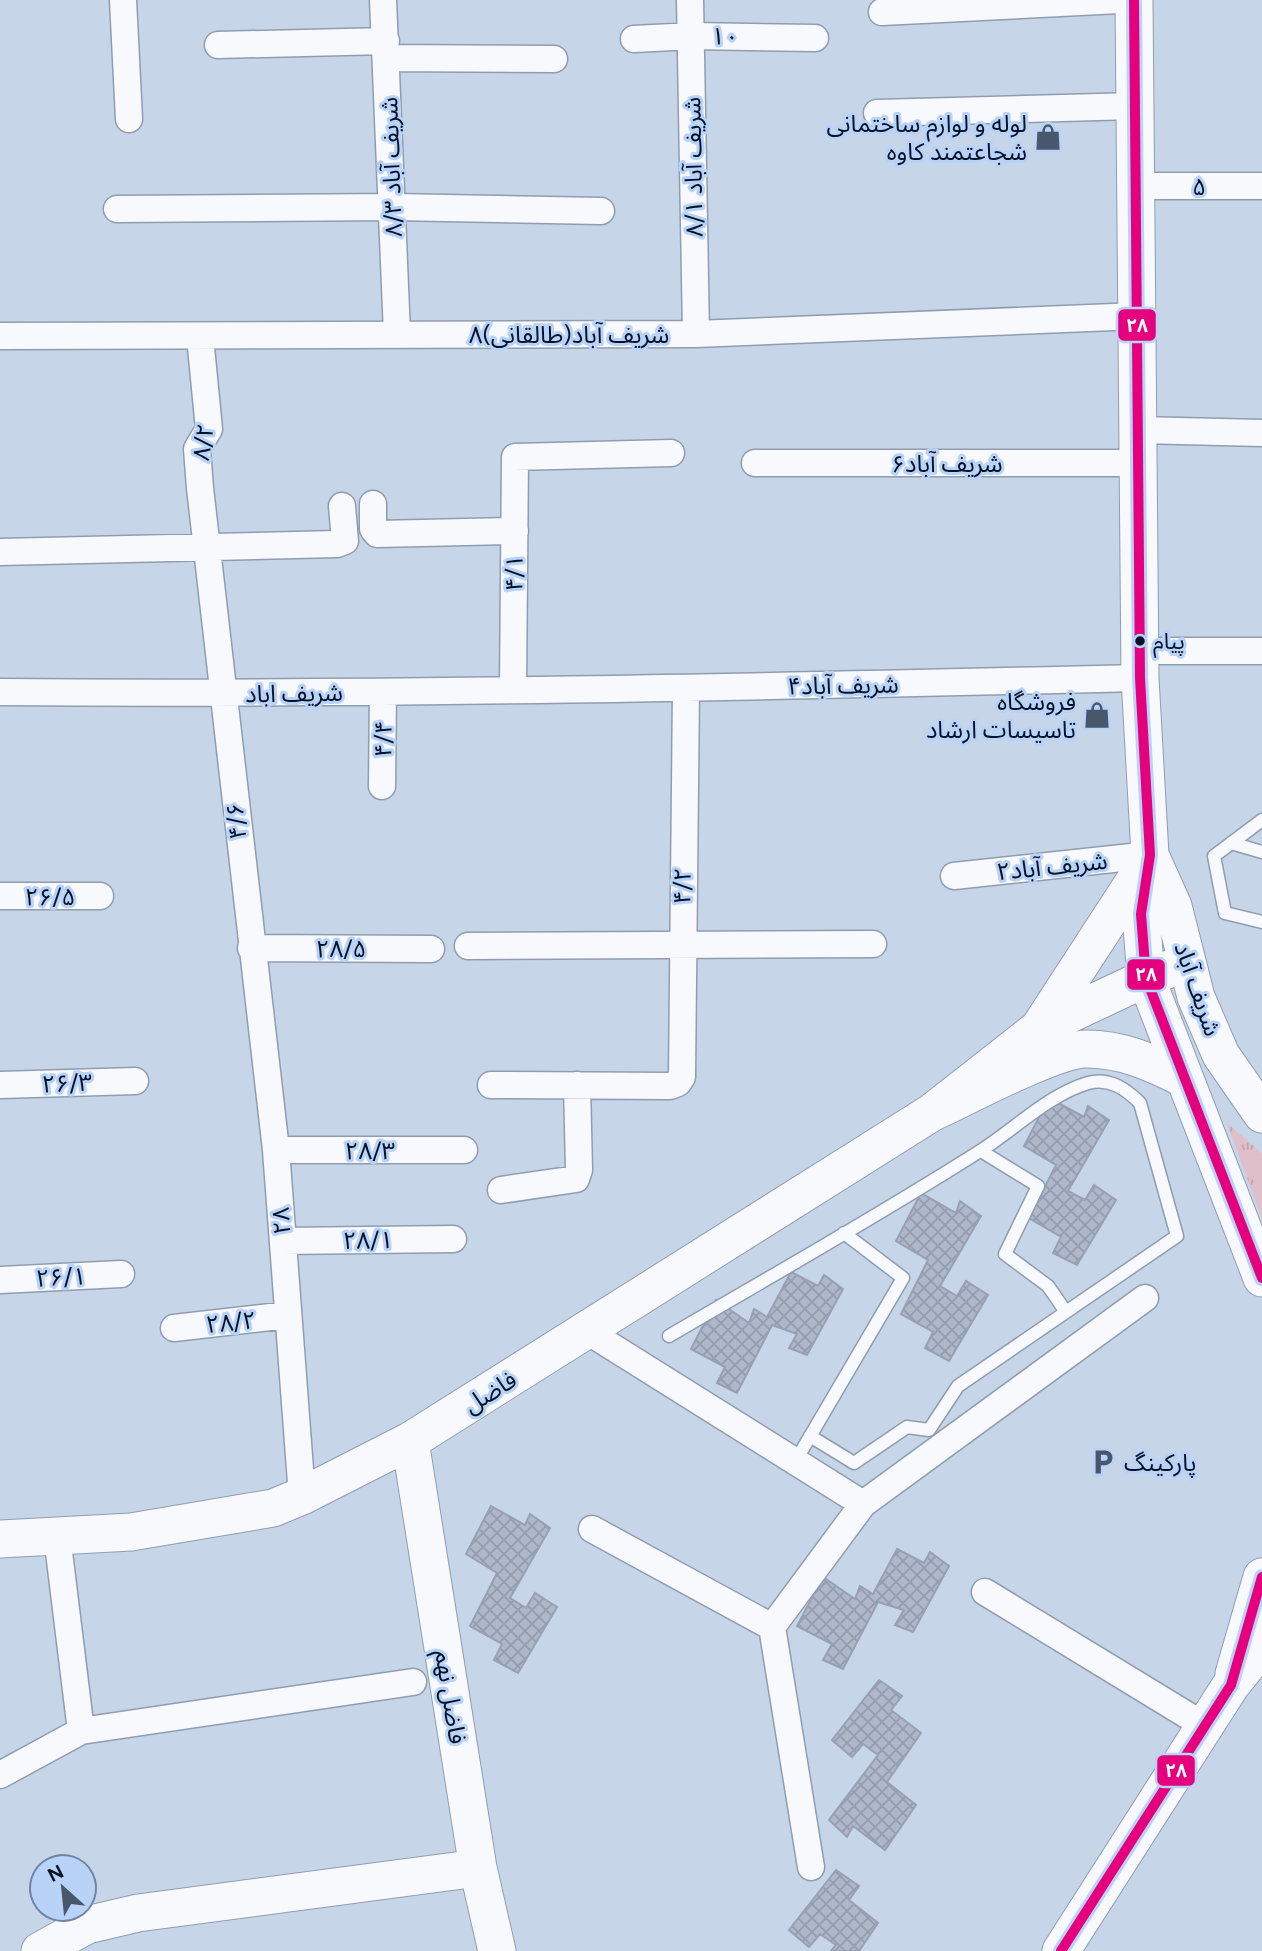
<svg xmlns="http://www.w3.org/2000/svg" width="1262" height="1951" font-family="Figtree,'Noto Sans Arabic',sans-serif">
	<defs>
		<pattern id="grass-tufts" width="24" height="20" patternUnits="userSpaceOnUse" patternTransform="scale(1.75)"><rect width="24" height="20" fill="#dfc0ca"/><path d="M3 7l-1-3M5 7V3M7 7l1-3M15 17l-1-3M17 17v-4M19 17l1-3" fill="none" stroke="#bea4ae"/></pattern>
		<pattern id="building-cross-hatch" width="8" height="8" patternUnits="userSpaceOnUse" patternTransform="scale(1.75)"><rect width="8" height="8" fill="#afb7ca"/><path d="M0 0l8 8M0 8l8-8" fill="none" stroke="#959cae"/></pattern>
	</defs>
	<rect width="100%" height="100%" fill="#c7d5e9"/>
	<path fill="url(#grass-tufts)" d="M1227,1123L1262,1153V1219Z"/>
	<path fill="url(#building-cross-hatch)" stroke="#98a0b5" stroke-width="2" d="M1049,1098L1084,1117L1088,1106L1109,1120L1068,1191L1085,1200L1094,1185L1116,1200L1077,1265L1053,1253L1061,1237L1029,1218L1056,1165L1024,1146Z
		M921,1193L956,1213L960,1201L981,1216L940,1286L957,1296L966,1281L988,1295L949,1361L925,1348L933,1332L901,1314L928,1260L896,1241Z
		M791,1272L818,1286L824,1275L843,1289L807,1355L789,1348L797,1334L772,1325L737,1393L717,1383L725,1367L691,1349L716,1300L749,1323L754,1309L767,1317Z
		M491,1506L525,1525L530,1514L550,1528L510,1598L526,1608L535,1593L557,1607L518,1673L494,1660L502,1644L470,1626L497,1573L466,1554Z
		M897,1549L924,1563L930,1552L949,1566L913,1632L895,1625L904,1610L878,1602L843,1669L823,1660L832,1644L797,1626L823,1577L855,1599L860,1586L873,1594Z
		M879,1680L902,1696L891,1710L921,1733L887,1782L916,1805L885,1850L853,1826L847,1837L829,1820L878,1755L863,1744L852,1757L832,1740Z
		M836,1870L859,1886L849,1900L878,1923L859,1951H831L836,1945L820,1934L809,1947L789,1930Z"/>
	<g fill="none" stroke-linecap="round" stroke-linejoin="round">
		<defs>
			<path id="lane" d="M1262,820L1214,856L1225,913L1262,922
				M1231,843L1262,852
				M981,1151L1038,1186L1005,1254L1048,1286L1066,1312
				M669,1336C773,1275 878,1216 980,1151C1015,1129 1048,1095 1088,1083C1109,1077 1126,1089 1140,1103L1177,1236L958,1386L929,1430L907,1427L854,1463L810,1436
				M795,1462L903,1278L844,1233"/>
			<path id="street" d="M123,0L129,119
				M383,0L397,334
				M690,0L696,334
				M882,12L1120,0
				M634,39L692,36L815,38
				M218,45L386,41
				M387,58L554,59
				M877,113L1135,106
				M1136,186H1262
				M117,209L394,207L601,211
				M0,336L696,334L1138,316
				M200,337L209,429L197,449L200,488L276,1150L302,1496
				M1138,430L1262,433
				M755,463H1139
				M373,504V529L377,534L515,531
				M0,552L337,544L345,541L342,506
				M1140,651H1262
				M513,688L515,457L671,453
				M0,692C380,695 760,687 1140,678
				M382,786L383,692
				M954,876L1150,855
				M0,896H100
				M468,946L873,944
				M251,948L431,949
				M0,1085L135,1081
				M491,1085L670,1086L678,1083L682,1077L686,689
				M276,1150H464
				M501,1190L576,1179L579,1170L577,1085
				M283,1241L453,1239
				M0,1280L121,1274
				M174,1328L288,1315
				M587,1331L863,1504
				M592,1529L772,1627
				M57,1536L81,1731
				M985,1592L1205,1726
				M0,1775L81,1731L413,1682
				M811,1867L772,1627L863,1504L1145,1298"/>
			<path id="secondary" d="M1134,0L1140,678L1150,855L1141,914L1146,978L1262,1278
				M1150,855L1173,906L1196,997L1221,1055L1262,1114
				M1039,1028L1141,871
				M1183,1078C1151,1062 1122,1049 1086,1049C1055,1049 964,1098 931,1113L1038,1029L1146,978L1185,963
				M410,1441L478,1868L497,1951
				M0,1539L131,1532L273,1508L302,1496L410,1441L931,1113
				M1234,1674L1262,1577
				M40,1951L87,1925L138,1913L478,1868
				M1061,1951L1231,1685L1262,1647"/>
		</defs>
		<use href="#lane" stroke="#909db0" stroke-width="15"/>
		<use href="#street" stroke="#909db0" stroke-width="29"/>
		<use href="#secondary" stroke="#909db0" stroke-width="39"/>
		<use href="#lane" stroke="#f7f9fc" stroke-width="12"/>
		<use href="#street" stroke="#f7f9fc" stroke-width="26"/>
		<use href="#secondary" stroke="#f7f9fc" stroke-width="37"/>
		<defs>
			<path id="bus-1" d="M1134,0L1140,678L1150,855L1141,914L1146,978L1262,1278
				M1061,1951L1231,1685L1262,1577"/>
		</defs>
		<use href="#bus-1" stroke="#b9d2f7" stroke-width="16"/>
		<use href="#bus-1" stroke="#e5007d" stroke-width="10"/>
	</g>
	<defs>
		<symbol id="shop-bare" viewBox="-9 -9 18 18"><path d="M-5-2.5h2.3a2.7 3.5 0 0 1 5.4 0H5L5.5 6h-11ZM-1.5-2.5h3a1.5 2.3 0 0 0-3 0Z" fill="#49576c" stroke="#b9d2f7" stroke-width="2.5" paint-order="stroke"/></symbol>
		<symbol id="parking-bare" viewBox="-9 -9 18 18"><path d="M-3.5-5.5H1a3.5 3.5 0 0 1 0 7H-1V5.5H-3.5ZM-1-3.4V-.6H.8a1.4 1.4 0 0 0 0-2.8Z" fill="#49576c" stroke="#b9d2f7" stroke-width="2.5" paint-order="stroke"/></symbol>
	</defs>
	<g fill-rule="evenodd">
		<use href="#shop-bare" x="1029" y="118" width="38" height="38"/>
		<use href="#shop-bare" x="1078" y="696" width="38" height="38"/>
		<use href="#parking-bare" x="1084" y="1443" width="38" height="38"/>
	</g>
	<circle fill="#051328" stroke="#b9d2f7" stroke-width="2.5" cx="1140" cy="641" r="6"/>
	<g text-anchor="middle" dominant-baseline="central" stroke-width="6" stroke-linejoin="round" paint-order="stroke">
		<g font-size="22" fill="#051328" stroke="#b9d2f7" text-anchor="start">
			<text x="1153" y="641">پیام</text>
		</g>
		<g font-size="24" fill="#051328" stroke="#b9d2f7">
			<text transform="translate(725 36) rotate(1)">۱۰</text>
			<text transform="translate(391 167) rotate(-92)">شریف آباد ۸/۳</text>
			<text transform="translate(693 167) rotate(-91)">شریف آباد ۸/۱</text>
			<text x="1199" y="186">۵</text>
			<text x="569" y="334">۸شریف آباد(طالقانی)</text>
			<text transform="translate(203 442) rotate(-82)">۸/۲</text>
			<text x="947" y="463">شریف آباد۶</text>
			<text transform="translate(514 573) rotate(-89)">۴/۱</text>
			<text transform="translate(843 685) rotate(-1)">۴شریف آباد</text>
			<text transform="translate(294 693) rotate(-1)">شریف اباد</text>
			<text transform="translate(383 739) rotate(-89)">۴/۴</text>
			<text transform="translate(236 821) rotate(-96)">۴/۶</text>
			<text transform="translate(1052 866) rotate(-6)">شریف آباد۲</text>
			<text transform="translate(682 886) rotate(-89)">۴/۲</text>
			<text x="50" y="896">۲۶/۵</text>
			<text x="341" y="948">۲۸/۵</text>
			<text transform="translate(1198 989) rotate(71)">شریف آباد</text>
			<text transform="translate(67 1083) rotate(-2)">۲۶/۳</text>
			<text x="370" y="1150">۲۸/۳</text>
			<text transform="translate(281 1221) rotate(-94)">۲۸</text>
			<text transform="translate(368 1240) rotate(-1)">۲۸/۱</text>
			<text transform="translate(61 1277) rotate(-3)">۲۶/۱</text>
			<text transform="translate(231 1322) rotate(-6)">۲۸/۲</text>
			<text transform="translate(490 1392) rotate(-32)">فاضل</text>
			<text transform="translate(451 1697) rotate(81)">فاضل نهم</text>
		</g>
		<g font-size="24" fill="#051328" stroke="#b9d2f7" text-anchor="end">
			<text x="1027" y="123">لوله و لوازم ساختمانی<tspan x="1027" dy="28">شجاعتمند کاوه</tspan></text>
			<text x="1076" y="701">فروشگاه<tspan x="1076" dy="28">تاسیسات ارشاد</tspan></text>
			<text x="1124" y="1462" text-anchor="start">پارکینگ</text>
		</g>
	</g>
	<g stroke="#b9d2f7" stroke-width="2.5">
		<rect x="1117" y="308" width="40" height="34" rx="7" fill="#e5007d"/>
		<rect x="1126" y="958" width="40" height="33" rx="7" fill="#e5007d"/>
		<rect x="1156" y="1754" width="40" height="33" rx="7" fill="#e5007d"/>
	</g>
	<g font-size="19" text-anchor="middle" font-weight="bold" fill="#fff">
		<text x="1137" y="332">۲۸</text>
		<text x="1146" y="981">۲۸</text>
		<text x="1176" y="1777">۲۸</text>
	</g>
	<g transform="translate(63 1888) rotate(333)"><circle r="33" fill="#b9d2f7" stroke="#7186a4" stroke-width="2"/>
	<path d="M0-5L12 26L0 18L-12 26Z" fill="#49576c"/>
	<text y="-10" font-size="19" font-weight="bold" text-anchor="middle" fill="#051328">N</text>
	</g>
</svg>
